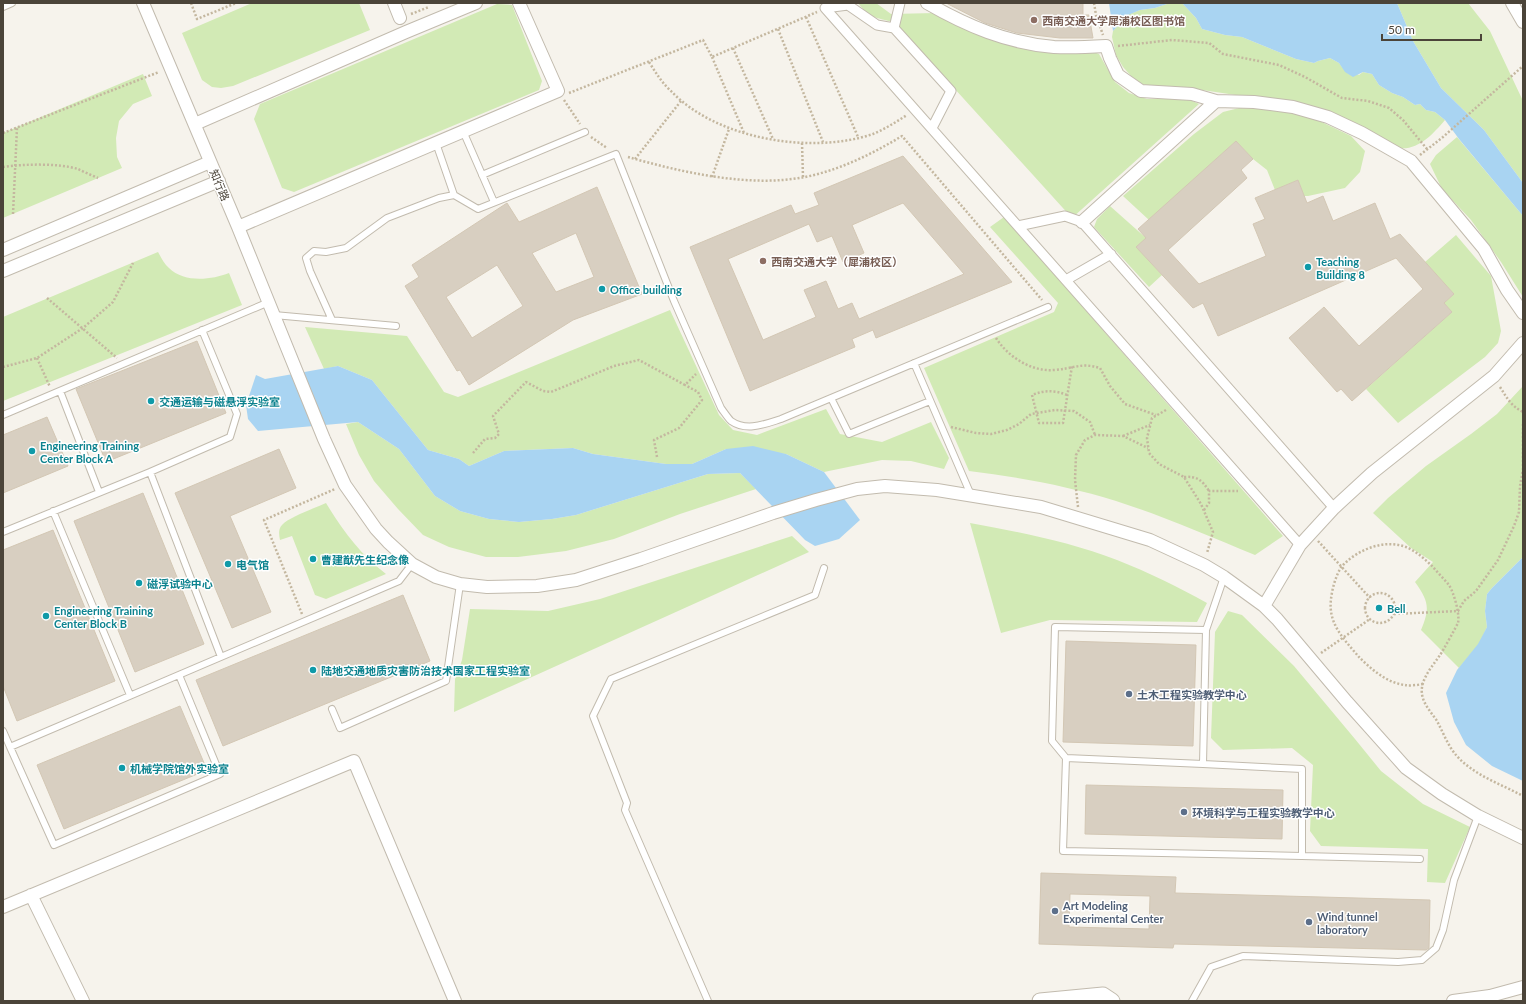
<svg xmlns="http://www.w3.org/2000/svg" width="1526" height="1004" font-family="Lato,'Noto Sans SC',sans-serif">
	<rect width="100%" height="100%" fill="#f6f3ec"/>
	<path fill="#d2eab5" d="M252,3H359L370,30L233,86L221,88L212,87L202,80L182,33Z
		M858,3H876L891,14L936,13L968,30L1088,50L1099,54L1115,82L1129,93L1147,99H1188L1199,104L1072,218L894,22C876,18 870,18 858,3Z
		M1182,3L1196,18L1202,29L1225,35L1242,37L1296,59L1314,63L1318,61L1330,58L1339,63L1342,67L1359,75L1363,72L1372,74L1379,85L1392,93L1403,97L1415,105L1420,104L1426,110L1435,112L1445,120C1433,134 1418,151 1398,148C1394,148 1390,144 1387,143L1249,97L1189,88L1150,86L1142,84L1131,76L1123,67L1116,55L1112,37L1113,31L1127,15L1140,10L1155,8L1167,4Z
		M1397,3H1468L1490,31L1523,101V183L1484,130L1441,88L1413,41Z
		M497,4L512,5L542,81L539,90L294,192L282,188L254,119L260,104Z
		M143,74L152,96L133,104L119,121L116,138L117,157L122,168L3,218V133Z
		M1239,108L1271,109L1309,116L1351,136L1365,151L1360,172L1345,188L1308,196H1304L1298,180L1275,190L1267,170L1253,159L1236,141L1149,220L1123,196L1194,134L1223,112Z
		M1457,137L1523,216V297L1501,262L1471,220L1442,189L1430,164L1436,155Z
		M1110,206L1146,238L1137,247L1162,275L1149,287L1094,227L1097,219Z
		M1004,217L1283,536L1255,555C1209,536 1163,516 1116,501C1068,486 1018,477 969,471L924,368L1054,312L1058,303L990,227Z
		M1456,235L1491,276L1501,331L1498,343L1485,357L1398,423L1366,389L1452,312L1444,303L1454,294L1425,262Z
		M158,252C161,257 164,264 169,268C184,283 211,280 229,273L242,305L3,401V317Z
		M670,310L719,415L733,430L757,435L826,409L840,434L882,442L931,422L949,458L944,469L911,461L882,460L824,472L786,454L726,449L692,464H666L593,454L573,448L504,451L469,466L459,459L428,450L372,380L338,366L324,369L305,327L407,336L444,392L458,397Z
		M1523,386V557L1492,588L1487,594L1485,611L1487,627L1479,644L1459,668L1421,630C1430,608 1429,602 1415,582L1433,562L1411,548L1373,513L1388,498L1426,466L1471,434L1497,414Z
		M358,422L399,449L435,496L460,511L489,519L519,522L552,519L576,515L708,474L740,473L756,489L680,514L614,539L566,551L518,557H486L449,547L423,535L398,509L374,481L359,455L346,424Z
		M326,503C343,531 360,554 386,574L326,599L315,595L292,536L280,540C279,535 278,529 282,525C289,517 315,508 326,503Z
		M970,523C1019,532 1070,542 1117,560C1148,572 1178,587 1207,603L1197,622L1050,620L1001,633Z
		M792,536L809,552L454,712L455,679L462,660L470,609L548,611L600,599Z
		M1228,611L1242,615L1294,666L1355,739L1381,771L1423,804L1470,827L1445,883L1427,882L1428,849L1321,846L1310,831L1313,765L1292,748L1223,750L1211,738L1215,632Z"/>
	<path fill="#a9d4f2" d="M1109,3H1174L1167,4L1155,8L1140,10L1128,15L1113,31Z
		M1182,3H1397L1413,41L1441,88L1484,130L1523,183V216L1459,139L1445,120L1435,112L1426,110L1420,104L1415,105L1403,97L1392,93L1379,85L1372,74L1363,72L1353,77L1345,72L1339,63L1330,58L1318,61L1314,63L1296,59L1242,37L1225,35L1202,29L1196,18Z
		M338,366L372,380L428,450L459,459L469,466L504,451L573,448L593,454L666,464H692L726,449L753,446L786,454L824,472L860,520L839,539L815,546L805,540L740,473L708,474L576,515L552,519L519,522L489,519L460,511L435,496L399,449L358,422L258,431L248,419L246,405L256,375L265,379Z
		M1523,557V781L1492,766L1466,745L1454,722L1446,693L1457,670L1478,644L1487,627L1485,611L1487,594L1492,588Z"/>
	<path fill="#d8cfc1" stroke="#d3c7b4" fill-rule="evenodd" d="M946,3H1083V15H1089L1093,38H1060L1017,33L985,23Z
		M1236,141L1253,159L1241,170L1247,178L1168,250L1199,284L1266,256L1253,224L1265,219L1255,198L1298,180L1307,203L1323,196L1333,221L1375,203L1390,239L1400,234L1454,294L1444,303L1452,312L1352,401L1341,389L1337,392L1289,338L1324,307L1359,346L1423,289L1396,258L1218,336L1203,303L1193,308L1136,247L1146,238L1138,229Z
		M903,156L1012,282L876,338L873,330L852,339L855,347L750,391L690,247L791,205L795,214L819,205L814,193ZM903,203L964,274L859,319L852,303L838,309L826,281L804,290L816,317L763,340L728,259L809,224L817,242L832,236L843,262L864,253L852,225Z
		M597,187L642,294L573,320L469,385L460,370L457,371L405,286L419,277L412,265L507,203L519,222ZM576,233L594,277L556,292L532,253ZM497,265L523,306L472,338L446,297Z
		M197,341L226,413L106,462L76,389Z
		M47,417L68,466L3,493V435Z
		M279,449L296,488L230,516L271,612L232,628L175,493Z
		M143,493L204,644L135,672L74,521Z
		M53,530L115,681L17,721L3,686V550Z
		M403,595L430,661L223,746L196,680Z
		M1066,641L1196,645L1193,746L1063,742Z
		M180,706L207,770L64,829L37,765Z
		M1086,785L1283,790L1282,839L1085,834Z
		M1041,873L1176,877L1175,893L1430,900L1429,948L1426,950L1174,944L1173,948L1039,944ZM1070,894L1150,896L1149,929L1069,927Z"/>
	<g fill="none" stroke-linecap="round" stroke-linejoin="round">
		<defs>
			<path id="service" d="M3,7L12,3
				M463,131L494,202
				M436,143L454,195
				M482,175L585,132
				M274,315L396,326
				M332,320L310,271L306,258L314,251L326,252L346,248L387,218L439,198L454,195L478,209L616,154L674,301L721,408C724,412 728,418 731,421C747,432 765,424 781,419L1048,307
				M914,363L971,495
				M60,391L99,492
				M831,398L849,434L930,401
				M3,415L269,302
				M150,472L230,437L237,414L202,330
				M53,511L130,695
				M3,532L150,472L221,657
				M1206,630L1203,764L1302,769V856L1063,851L1066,758L1052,741L1055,627L1206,630L1224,577
				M332,709L340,728L446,681L460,584
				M3,731L10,747L399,581L412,564
				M10,747L54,845L220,774L179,675
				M1066,758L1203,764
				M1302,856L1420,859
				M708,1001L625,810L627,803L593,716L611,679L815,595L824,568
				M1192,1001L1211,967L1243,956L1398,962L1422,960L1436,948L1443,930L1454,880L1478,816"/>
			<path id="pedestrian" d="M825,8L1300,545
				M825,8L848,5L877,25L894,28L951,91L932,128
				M894,28L900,3
				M1018,226L1065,216L1082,222L1334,508
				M1066,280L1111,254"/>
			<path id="minor" d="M143,3L238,227L324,439L345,485L376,529L388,542L412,564L436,577L460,584L487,587L537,586L576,580L641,559L773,513L816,500L857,489L885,486L937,490L1041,507L1150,540L1204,565L1224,577L1264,606L1277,619L1347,702L1406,768L1442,794L1478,816L1523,838
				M394,3L400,18
				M927,3C967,26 1007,43 1054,47C1071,48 1089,47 1106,46L1110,58L1118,75L1141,91L1192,94L1216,101L1254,102L1293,107L1328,117L1362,133L1411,161L1484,249L1507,290L1523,313
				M1512,3L1523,22
				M195,124L406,32L476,3
				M1082,222L1216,101
				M238,227L558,91L519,3
				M3,250L210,162
				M3,271L219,181
				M1264,606L1300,545L1334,508L1372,473L1494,376L1523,343
				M31,895L83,1001
				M3,907L354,761L455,1001
				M1453,1001L1490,996L1523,987"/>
			<path id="tertiary" d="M1040,1001L1103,995L1112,1001"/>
		</defs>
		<use href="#service" stroke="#c2bbae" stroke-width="8"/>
		<use href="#pedestrian" stroke="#c2bbae" stroke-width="11"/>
		<use href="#minor" stroke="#c2bbae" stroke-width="14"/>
		<use href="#tertiary" stroke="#c2bbae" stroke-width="17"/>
		<path stroke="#c4b79f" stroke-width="2.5" stroke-dasharray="2 2" stroke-linecap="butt" d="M191,3L197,19L236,3
			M1094,3L1096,15L1103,35
			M411,14L429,7
			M806,17L858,137
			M778,29L823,142
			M1118,46L1172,40L1209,43L1223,54L1279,65L1305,77L1342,98L1368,101L1389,108L1403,120L1427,149
			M733,48L773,139
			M712,57L744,133
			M649,62C656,73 662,83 671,91C716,139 811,155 873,134C885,129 896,122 907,115
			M569,93L703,40L712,57L817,12
			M564,100L580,124
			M3,133L159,72
			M591,137L607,148
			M802,143L803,177
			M1420,155L1443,137L1523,66
			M628,157C681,172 749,188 805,177C840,170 872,154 902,136L1042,300
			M635,159L681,101
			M3,167C24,164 58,163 78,169C84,172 91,175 98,178
			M712,177L729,129
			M13,214L17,128
			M47,298L117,358
			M996,338C1008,357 1032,372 1054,370C1072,369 1081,362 1100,368L1110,386L1125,404L1156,415
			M37,358L50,387
			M3,367L37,358L83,328L113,302L133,263
			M1500,387C1507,398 1511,406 1523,412
			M1067,395C1055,390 1044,390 1032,395L1039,423H1063L1072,366
			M1166,410L1152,418L1147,438L1149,453L1159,464L1184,477L1201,504L1213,532L1207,553
			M951,427L976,433L991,434L1007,430L1019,424L1031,414L1055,410L1074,411L1090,422L1095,435
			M1123,436L1150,425
			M473,453L485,439L495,438L499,434L493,416L526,382L543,391L551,392L614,366L639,360L685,385L696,374
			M657,457L654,440L679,428L702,400L698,392L685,385
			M1184,477C1197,476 1202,480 1209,491
			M1078,507L1075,480L1076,455L1085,440L1095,435L1123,436L1148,448
			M1204,510L1209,503V491H1238
			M1318,541L1370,598
			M1365 608a15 15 0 1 1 30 0a15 15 0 1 1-30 0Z
			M302,614L264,520L335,489
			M1394,614L1458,611L1464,601L1476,591L1498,560L1514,526L1519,512L1520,486L1523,469V424
			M1321,653L1370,619
			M1423,684C1417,685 1410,686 1405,685C1387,683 1371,669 1359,657C1348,644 1333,629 1331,611C1329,599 1335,574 1343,565C1359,549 1384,539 1406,547C1416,551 1426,560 1433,567C1438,573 1444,579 1449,585C1454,593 1460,614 1458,623C1457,625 1443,651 1440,655C1434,664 1426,673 1423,683C1418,699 1429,709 1437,721C1443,732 1448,746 1456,755C1473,775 1501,784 1523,796"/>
		<use href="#service" stroke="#fff" stroke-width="6"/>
		<use href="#pedestrian" stroke="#fff" stroke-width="9"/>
		<use href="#minor" stroke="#fff" stroke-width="12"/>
		<use href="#tertiary" stroke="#fff" stroke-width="15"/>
	</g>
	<g fill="#8d6e63" stroke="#fff" stroke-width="1.5">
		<circle cx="1034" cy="20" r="4"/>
		<circle cx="763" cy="261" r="4"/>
	</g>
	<g fill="#0f9aa8" stroke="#fff" stroke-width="1.5">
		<circle cx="1308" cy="267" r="4"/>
		<circle cx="602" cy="289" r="4"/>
		<circle cx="151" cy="401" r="4"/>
		<circle cx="32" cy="451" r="4"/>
		<circle cx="313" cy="559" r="4"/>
		<circle cx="228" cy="564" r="4"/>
		<circle cx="139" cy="583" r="4"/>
		<circle cx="1379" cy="608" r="4"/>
		<circle cx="46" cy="616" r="4"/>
		<circle cx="313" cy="670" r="4"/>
		<circle cx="122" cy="768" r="4"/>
	</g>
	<g fill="#5c6f8a" stroke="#fff" stroke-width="1.5">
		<circle cx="1129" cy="694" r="4"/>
		<circle cx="1184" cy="812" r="4"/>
		<circle cx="1055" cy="911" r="4"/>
		<circle cx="1309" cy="922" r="4"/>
	</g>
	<g text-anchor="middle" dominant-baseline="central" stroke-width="3" stroke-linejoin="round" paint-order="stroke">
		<g font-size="11" font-weight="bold" fill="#785e54" stroke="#fff" text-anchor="start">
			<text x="1042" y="20">西南交通大学犀浦校区图书馆</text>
			<text x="771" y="261">西南交通大学（犀浦校区）</text>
		</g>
		<g font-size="11" fill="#4b4439" stroke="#fff">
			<text transform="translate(220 185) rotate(67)">知行路</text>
		</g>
		<g font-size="11" font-weight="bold" fill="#0d838f" stroke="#fff" text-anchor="start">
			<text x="1316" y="261">Teaching<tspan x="1316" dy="13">Building 8</tspan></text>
			<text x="610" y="289">Office building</text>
			<text x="159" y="401">交通运输与磁悬浮实验室</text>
			<text x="40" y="445">Engineering Training<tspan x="40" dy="13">Center Block A</tspan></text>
			<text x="321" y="559">曹建猷先生纪念像</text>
			<text x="236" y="564">电气馆</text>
			<text x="147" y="583">磁浮试验中心</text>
			<text x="1387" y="608">Bell</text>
			<text x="54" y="610">Engineering Training<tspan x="54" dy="13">Center Block B</tspan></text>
			<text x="321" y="670">陆地交通地质灾害防治技术国家工程实验室</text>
			<text x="130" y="768">机械学院馆外实验室</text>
		</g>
		<g font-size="11" font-weight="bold" fill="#4e5e75" stroke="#fff" text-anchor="start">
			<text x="1137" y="694">土木工程实验教学中心</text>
			<text x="1192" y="812">环境科学与工程实验教学中心</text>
			<text x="1063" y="905">Art Modeling<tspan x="1063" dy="13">Experimental Center</tspan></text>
			<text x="1317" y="916">Wind tunnel<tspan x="1317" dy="13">laboratory</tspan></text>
		</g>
	</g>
	<rect width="1526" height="1004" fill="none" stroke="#4b4439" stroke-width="8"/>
	<path d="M1382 34v6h99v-6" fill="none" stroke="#4b4439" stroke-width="2"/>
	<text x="1388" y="34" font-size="12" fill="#4b4439" stroke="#ffffff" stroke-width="3" paint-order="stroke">50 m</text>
</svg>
